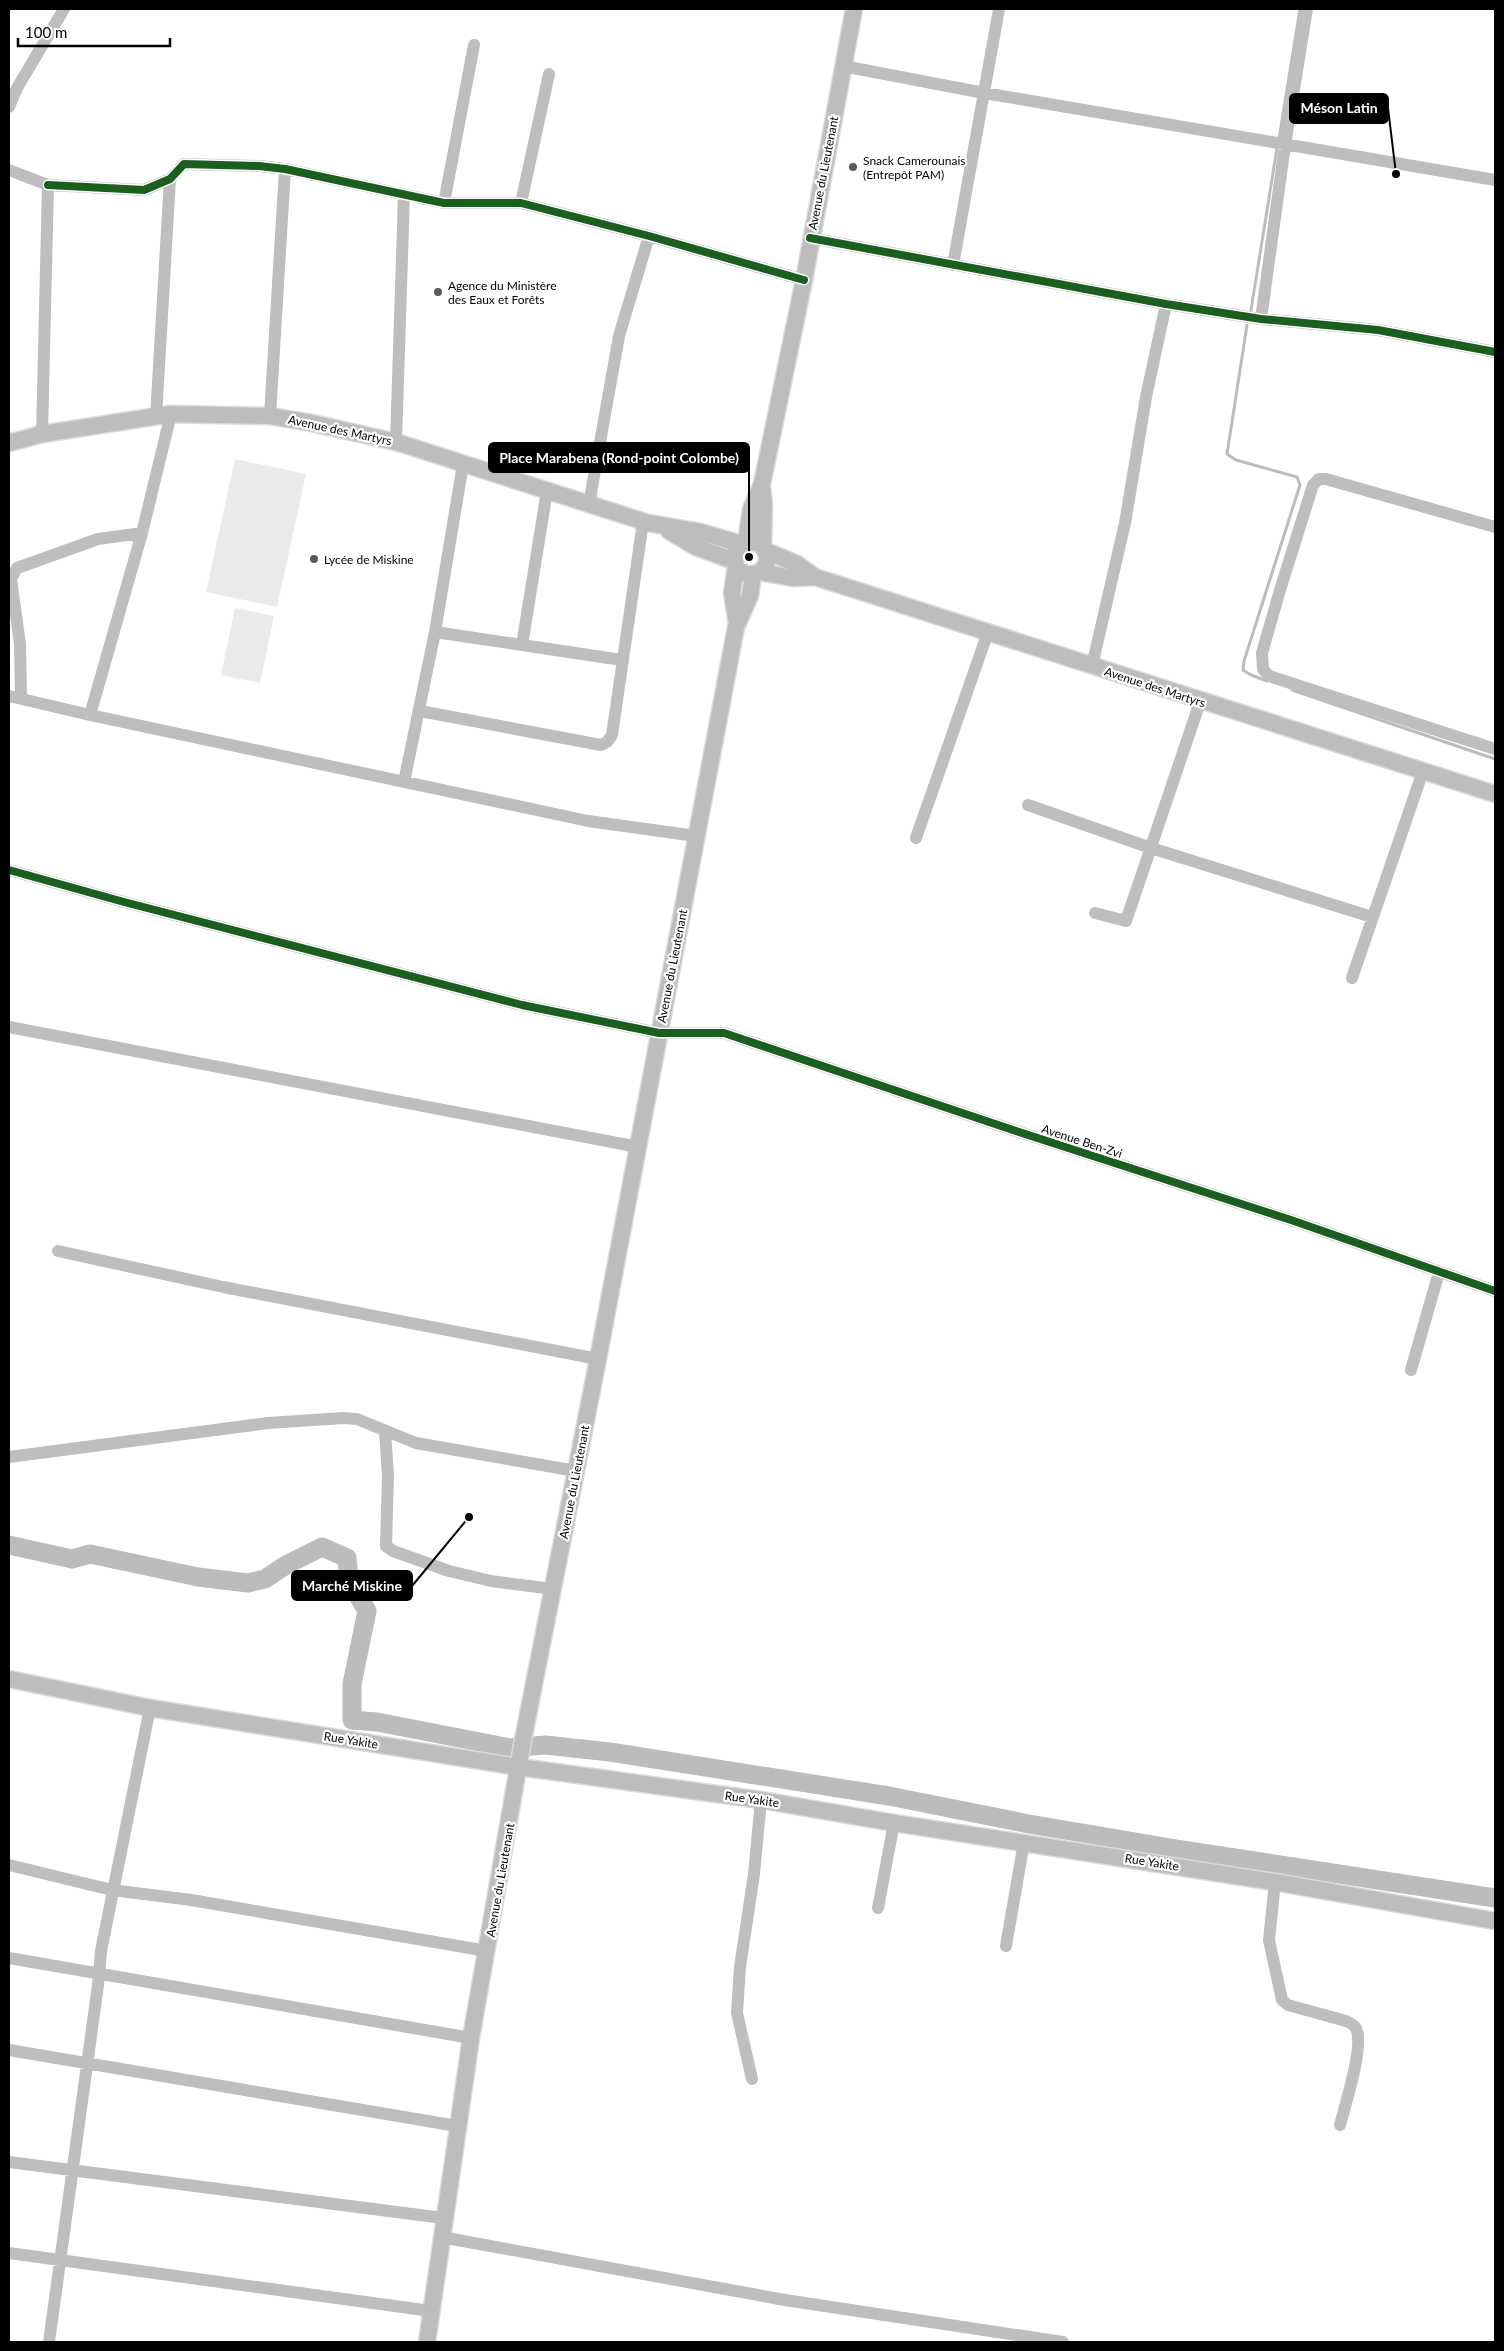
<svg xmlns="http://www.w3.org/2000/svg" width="1504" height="2351" font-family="Lato,sans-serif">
	<rect width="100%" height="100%" fill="#fff"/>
	<path fill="#eaeaea" d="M235,459L306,474L277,607L206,592Z
		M235,608L274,616L260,683L221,675Z"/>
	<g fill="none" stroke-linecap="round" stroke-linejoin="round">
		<path stroke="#bcbcbc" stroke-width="3" d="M1279,139L1300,9
			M1251,310L1277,148
			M1247,325L1227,454L1236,460L1297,477L1300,485L1244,661L1243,670L1251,675L1267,681
			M1292,690L1495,759"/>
		<path stroke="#bcbcbc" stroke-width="19" d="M9,1545L72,1559L90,1554L198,1577L248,1583L265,1579L286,1565L322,1547L347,1558L349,1580L367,1611L352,1684V1720L377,1722L511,1748L545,1745L610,1752L889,1796L1029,1824L1177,1849L1495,1898"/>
		<defs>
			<path id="major" d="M9,443L42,434L171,414L270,416L312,423L396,442L648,523L701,532L741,544
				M762,487L764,504L763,546
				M669,531L696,547L734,561
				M746,542L751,509L762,484L804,280L854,9
				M766,551L797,564L815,577L1495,794
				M736,567C756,588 781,559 758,543L746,542L737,549L734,555L736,567L732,593L737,624
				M760,572L793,578L815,577
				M9,1679L150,1708L519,1767L761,1800L894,1823L1275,1882L1495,1921
				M427,2342L471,2038L523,1740L598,1359L736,627L750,596L753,575"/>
		</defs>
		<use href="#major" stroke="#dbdbdb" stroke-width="19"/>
		<path stroke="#bebebe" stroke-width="12" d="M843,66L984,93L1495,180
			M9,107L17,88L64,9
			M9,170L48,185L42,434
			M48,185L144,190L170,179L184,164L259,166L285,169L444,203H521L649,236L804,280
			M444,203L474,45
			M521,203L549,74
			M810,238L1166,304L1261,319L1378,330L1495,352
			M953,265L999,9
			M1261,319L1285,145L1307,9
			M270,416L285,169
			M156,417L170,179
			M396,442L404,195
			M589,504L619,336L649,236
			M1495,527L1326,479H1319L1313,485L1280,590L1262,653L1263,669L1269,676L1495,749
			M435,632L622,660
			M522,645L547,491
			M1092,666L1125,523L1146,397L1166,304
			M9,696L90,715L588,821L696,836
			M21,698L20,644L11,579L17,568L98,539L142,533
			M420,711L601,745L607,742L612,735L643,522
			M90,715L142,533L171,414
			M404,782L435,632L463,464
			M1028,805L1151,848L1372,917
			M916,838L988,632
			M9,870L124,902L522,1005L659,1033H724L1016,1131L1291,1220L1495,1291
			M1095,913L1126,921L1200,702
			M1352,978L1423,771
			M9,1027L638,1147
			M58,1251L223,1287L598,1359
			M1411,1370L1439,1272
			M385,1431L388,1476L386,1546L393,1551L449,1571L491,1581L553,1589
			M9,1457L268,1423L343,1418L357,1419L416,1443L576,1471
			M9,1865L112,1890L191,1900L487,1951
			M1275,1882L1269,1940L1282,2000L1288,2005L1346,2021C1351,2023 1356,2026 1357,2031C1363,2050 1345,2105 1340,2125
			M878,1908L894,1823
			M1006,1946L1024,1842
			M9,1958L471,2038
			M9,2050L457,2126
			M752,2079L737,2013L740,1967L754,1874L761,1800
			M9,2162L443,2218
			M441,2237L785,2300L1063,2342
			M9,2253L431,2311
			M49,2342L98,1985L101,1951L150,1708"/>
		<use href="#major" stroke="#bdbdbd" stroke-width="16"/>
		<defs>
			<path id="cycleway" d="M48,185L144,190L170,179L184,164L259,166L285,169L444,203H521L649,236L804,280
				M810,238L1166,304L1261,319L1378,330L1495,352
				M9,870L124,902L522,1005L659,1033H724L1016,1131L1291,1220L1495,1291"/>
		</defs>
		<use href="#cycleway" stroke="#fff" stroke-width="11"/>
		<use href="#cycleway" stroke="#1b5e20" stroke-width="8"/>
	</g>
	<g fill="#595959" stroke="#fff" stroke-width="2">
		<circle cx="853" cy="167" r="5"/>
		<circle cx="438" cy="292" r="5"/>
		<circle cx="314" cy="559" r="5"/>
	</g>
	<g text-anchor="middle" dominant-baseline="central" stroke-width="4.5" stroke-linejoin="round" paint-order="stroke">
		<g font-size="12" fill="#000" stroke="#fff" text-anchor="start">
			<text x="863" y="160">Snack Camerounais<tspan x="863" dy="14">(Entrepôt PAM)</tspan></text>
			<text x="448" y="285">Agence du Ministère<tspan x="448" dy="14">des Eaux et Forêts</tspan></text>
			<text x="324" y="559">Lycée de Miskine</text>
		</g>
		<g font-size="12" fill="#000" stroke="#fff">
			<text transform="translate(823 173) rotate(-79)">Avenue du Lieutenant</text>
			<text transform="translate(340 430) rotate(12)">Avenue des Martyrs</text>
			<text transform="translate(1155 687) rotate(18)">Avenue des Martyrs</text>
			<text transform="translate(672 966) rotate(-79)">Avenue du Lieutenant</text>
			<text transform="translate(1082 1141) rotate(18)">Avenue Ben-Zvi</text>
			<text transform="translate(574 1482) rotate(-79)">Avenue du Lieutenant</text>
			<text transform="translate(351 1740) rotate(9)">Rue Yakite</text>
			<text transform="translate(752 1799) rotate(8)">Rue Yakite</text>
			<text transform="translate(1152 1862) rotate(9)">Rue Yakite</text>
			<text transform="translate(500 1880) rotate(-80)">Avenue du Lieutenant</text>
		</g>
	</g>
	<path fill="none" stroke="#000" stroke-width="2" d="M1396 174L1388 108M749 557L749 458M469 1517L412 1586"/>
	<g fill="#000" stroke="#fff" stroke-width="2">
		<circle cx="1396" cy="174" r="5"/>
		<circle cx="749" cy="557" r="5"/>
		<circle cx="469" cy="1517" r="5"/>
	</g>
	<g fill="#000" stroke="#000" stroke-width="2">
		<rect x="1290" y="94" width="98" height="29" rx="5"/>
		<rect x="489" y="443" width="260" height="29" rx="5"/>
		<rect x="292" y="1571" width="120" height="29" rx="5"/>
	</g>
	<g font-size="14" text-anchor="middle" font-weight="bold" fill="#fff">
		<text x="1339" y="113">Méson Latin</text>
		<text x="619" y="463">Place Marabena (Rond-point Colombe)</text>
		<text x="352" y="1591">Marché Miskine</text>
	</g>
	<rect width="1504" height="2351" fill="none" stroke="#000000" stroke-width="20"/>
	<path d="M18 38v8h152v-8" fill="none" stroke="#000000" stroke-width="2.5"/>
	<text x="25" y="38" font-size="15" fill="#000000" stroke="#ffffff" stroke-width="4" paint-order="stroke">100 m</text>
</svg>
